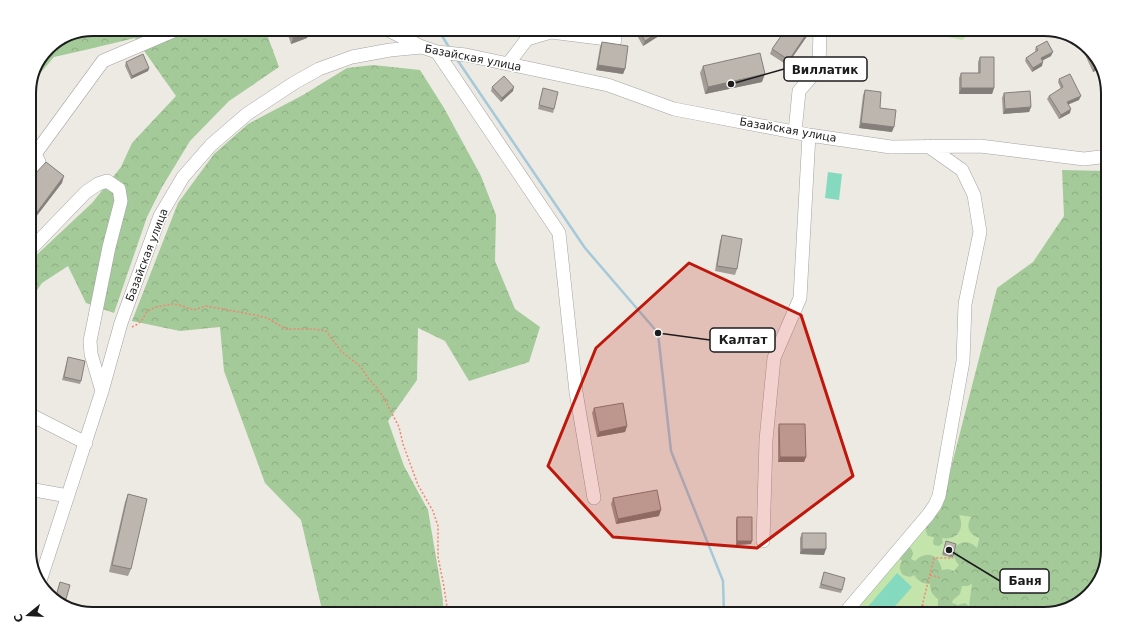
<svg xmlns="http://www.w3.org/2000/svg" width="1137" height="643" font-family="'DejaVu Sans',sans-serif">
	<defs>
		<pattern id="forest-crowns" width="20" height="18" patternUnits="userSpaceOnUse"><rect width="20" height="18" fill="#a4ca99"/><path d="M2 6a3 3 0 1 1 6 0M12 15a3 3 0 1 1 6 0" fill="none" stroke="#8dad83"/></pattern>
	</defs>
	<rect width="100%" height="100%" fill="#edeae3"/>
	<path fill="#c3e5ab" d="M911,29H927L958,36L967,29H976L962,40Z
		M938,510L981,519L969,614H850Z"/>
	<path fill="url(#forest-crowns)" fill-rule="evenodd" d="M93,29H176L178,31L185,29H265L279,67L229,101L190,141L162,187L147,217L114,313L86,303L68,266L42,283L29,302V262L92,203L121,167L132,143L176,96L135,38L85,50L54,57L31,84L48,48Z
		M373,65L420,70L444,108L481,176L496,215L495,261L515,309L540,327L529,362L469,381L445,341L418,328L417,380L388,421L404,466L428,510L442,593L444,614H323L301,520L265,483L224,371L220,327L180,331L132,321L178,203L214,154L248,124L303,95L347,68Z
		M1062,170L1108,171V550L1100,582L1076,605L1044,614H956L951,612L950,614H938C935,609 937,608 938,604C938,602 938,601 938,599C932,595 930,590 930,584C923,584 918,581 914,575L910,577L903,575C899,570 899,566 902,561L898,557L908,546C913,549 914,553 911,559L915,561C926,550 939,554 942,570L948,569L954,571L959,565C945,551 962,533 977,548L979,538C968,534 966,526 971,517L959,515C965,528 958,541 942,538L943,543L939,546L934,545L933,542L934,537L928,536C924,530 926,524 932,522L934,516L940,511L997,288L1033,262L1064,216ZM972,584L969,606L965,603L958,605L952,603L953,600L960,594L962,586H968Z"/>
	<path fill="#84d9be" d="M828,172L842,174L839,200L825,198Z
		M897,573L912,587L888,614H872L866,609Z"/>
	<g fill="none" stroke-linecap="round" stroke-linejoin="round">
		<path stroke="#a5c9d9" stroke-width="2.5" d="M438,29L450,49
			M456,58L585,248L658,333L671,451L723,581L724,614"/>
		<defs>
			<path id="minor" d="M386,29L422,47
				M437,52L559,233L576,392L594,498
				M508,64L527,39L551,32L615,40
				M819,68L838,69
				M795,132L799,91L819,68L820,29
				M29,174L39,162L35,154L103,61L178,29
				M29,251L86,192L98,184L107,181L119,189L121,201L109,247L90,341L91,354L102,391
				M29,414L86,443
				M29,489L68,496
				M763,541L766,440L774,358L800,298L809,135
				M39,584L102,391L121,323L160,216L183,177L211,145L247,114L294,83L319,69L352,57L390,50L422,47L437,52L466,55L608,85L674,109L809,135L891,147L980,146L1084,159L1108,156
				M844,614L928,515L935,505L939,496L963,361L965,304L980,232L974,195L962,170L928,146"/>
		</defs>
		<use href="#minor" stroke="#a3a3a3" stroke-width="14"/>
		<path stroke="#f2866f" stroke-width="1.5" stroke-dasharray="2 2" stroke-linecap="butt" d="M132,327L138,324L142,320L147,311L156,307L173,304L179,305L194,310L206,306L255,315L267,318L286,329H314L326,331L341,351L361,367L368,378L377,388L384,398L399,427L403,444L418,485L433,511L438,526V557L444,587L448,614
			M930,575L941,578
			M922,605L929,607
			M920,614L934,558H953"/>
		<use href="#minor" stroke="#fff" stroke-width="13"/>
	</g>
	<path fill="#a39d96" d="M286,29H308L309,33L307,38L291,44Z
		M636,29H664L662,34L643,46L635,32Z
		M812,29L787,65L770,54L772,49Z
		M602,42L625,69L623,74L596,70L600,47Z
		M1036,47L1051,56L1042,61V66L1032,72L1025,61L1026,58L1036,52L1035,50Z
		M1088,52L1101,68L1093,72L1086,57Z
		M980,57L994,88L992,94H959V78L961,73H978V62Z
		M126,62L149,68L148,71L131,79L125,66Z
		M703,66L762,82L705,94L700,73Z
		M1059,79L1079,100L1068,104L1070,113L1059,119L1047,99L1049,96L1061,89L1058,82Z
		M492,87L513,91L501,102L491,91Z
		M543,88L554,109L553,113L538,109Z
		M865,90L892,132L859,128L863,95Z
		M1004,93L1031,107L1029,112L1003,114L1002,98Z
		M722,235L737,269L735,275L715,271L720,241Z
		M68,357L81,381L80,384L62,380Z
		M594,408L627,426L625,432L597,437L592,413Z
		M779,424L806,457L804,462H778V430Z
		M128,494L131,569L128,576L109,572L125,502Z
		M613,498L659,516L616,524L611,504Z
		M737,517L752,541L751,544L736,545V521Z
		M802,533L824,555L800,554V538Z
		M946,541L956,544L953,558L942,555Z
		M824,572L842,590L841,593L819,588Z
		M60,582L70,585L65,603L55,599Z"/>
	<path fill="#847f7a" d="M663,29H664L662,34L643,46L645,41Z
		M810,29H812L787,65L789,60Z
		M309,33L307,38L291,44L293,38Z
		M1053,52L1051,56L1039,62L1041,58Z
		M1043,62L1042,66L1032,72L1033,68Z
		M598,65L625,69L623,74L596,70Z
		M1100,65L1101,68L1093,72L1094,67Z
		M149,68L148,71L131,79L132,76Z
		M765,74L762,82L705,94L708,87Z
		M514,87L513,91L501,102L502,98Z
		M961,88H994L992,94H959Z
		M1081,96L1079,100L1065,106L1067,102Z
		M1031,107L1029,112L1003,114L1005,109Z
		M1071,109L1070,113L1059,119L1061,115Z
		M861,123L894,127L892,132L859,128Z
		M64,176L62,183L29,226V223Z
		M627,426L625,432L597,437L599,432Z
		M780,457H806L804,462H778Z
		M661,510L659,516L616,524L618,519Z
		M737,541H752L751,544L736,545Z
		M802,549H826L824,555L800,554Z"/>
	<path fill="#bdb6af" stroke="#847f7a" d="M290,29H308L309,33L293,38Z
		M638,29H663L645,41Z
		M786,29H810L789,60L772,49Z
		M1047,41L1053,52L1041,58L1043,62L1033,68L1026,58L1038,50L1036,47Z
		M602,42L628,46L625,69L598,65Z
		M1090,51L1097,58L1100,65L1094,67L1088,52Z
		M760,53L765,74L708,87L703,66Z
		M143,54L149,68L132,76L126,62Z
		M980,57H994V88H961V73H980Z
		M1070,74L1081,96L1067,102L1071,109L1061,115L1049,96L1063,87L1059,79Z
		M504,76L514,87L502,98L492,87Z
		M543,88L558,92L554,109L539,105Z
		M865,90L881,92L880,108L896,110L894,127L861,123Z
		M1030,91L1031,107L1005,109L1004,93Z
		M46,162L64,176L29,223V182L35,174Z
		M722,235L742,239L737,269L717,266Z
		M68,357L85,361L81,381L64,377Z
		M623,403L627,426L599,432L594,408Z
		M779,424H805L806,457H780Z
		M657,490L661,510L618,519L613,498Z
		M128,494L147,499L131,569L112,565Z
		M737,517H752V541H737Z
		M802,533H826V549H802Z
		M946,541L956,544L953,556L943,553Z
		M824,572L845,578L842,590L821,584Z
		M60,582L70,585L66,599L56,596Z
		M671,608L672,614H643Z"/>
	<path fill="#be170b" fill-opacity="0.2" stroke="#be170b" stroke-width="3" stroke-linejoin="round" d="M689,263L801,315L853,476L757,548L613,537L548,466L596,348Z"/>
	<g text-anchor="middle" dominant-baseline="central" stroke-width="3" stroke-linejoin="round" paint-order="stroke">
		<g font-size="11" fill="#1c1c1c" stroke="#fff">
			<text transform="translate(473 58) rotate(11)">Базайская улица</text>
			<text transform="translate(788 130) rotate(10)">Базайская улица</text>
			<text transform="translate(147 255) rotate(-69)">Базайская улица</text>
		</g>
	</g>
	<path d="M0 0H1137V643H0ZM93 36H1044A57 57 0 0 1 1101 93V550A57 57 0 0 1 1044 607H93A57 57 0 0 1 36 550V93A57 57 0 0 1 93 36Z" fill="#fff" fill-rule="evenodd"/>
	<path fill="none" stroke="#1c1c1c" stroke-width="2" d="M93 36H1044A57 57 0 0 1 1101 93V550A57 57 0 0 1 1044 607H93A57 57 0 0 1 36 550V93A57 57 0 0 1 93 36Z"/>
	<path fill="none" stroke="#1c1c1c" stroke-width="1.5" d="M731 84L784 69M658 333L710 340M949 550L1000 581"/>
	<g fill="#1c1c1c" stroke="#fff" stroke-width="1.5">
		<circle cx="731" cy="84" r="4"/>
		<circle cx="658" cy="333" r="4"/>
		<circle cx="949" cy="550" r="4"/>
	</g>
	<g fill="#fff" stroke="#1c1c1c" stroke-width="1.5">
		<rect x="784" y="57" width="83" height="24" rx="4"/>
		<rect x="710" y="328" width="65" height="24" rx="4"/>
		<rect x="1000" y="569" width="49" height="24" rx="4"/>
	</g>
	<g font-size="12" text-anchor="middle" font-weight="bold" fill="#1c1c1c">
		<text x="825" y="74">Виллатик</text>
		<text x="743" y="344">Калтат</text>
		<text x="1025" y="585">Баня</text>
	</g>
	<g transform="translate(28 615) rotate(252)" stroke="#ffffff" stroke-width="3" paint-order="stroke">
	<path d="M0-3L7 15L0 10L-7 15Z" fill="#1c1c1c"/>
	<text y="-6" font-size="11" font-weight="bold" text-anchor="middle" fill="#1c1c1c">С</text>
	</g>
</svg>
